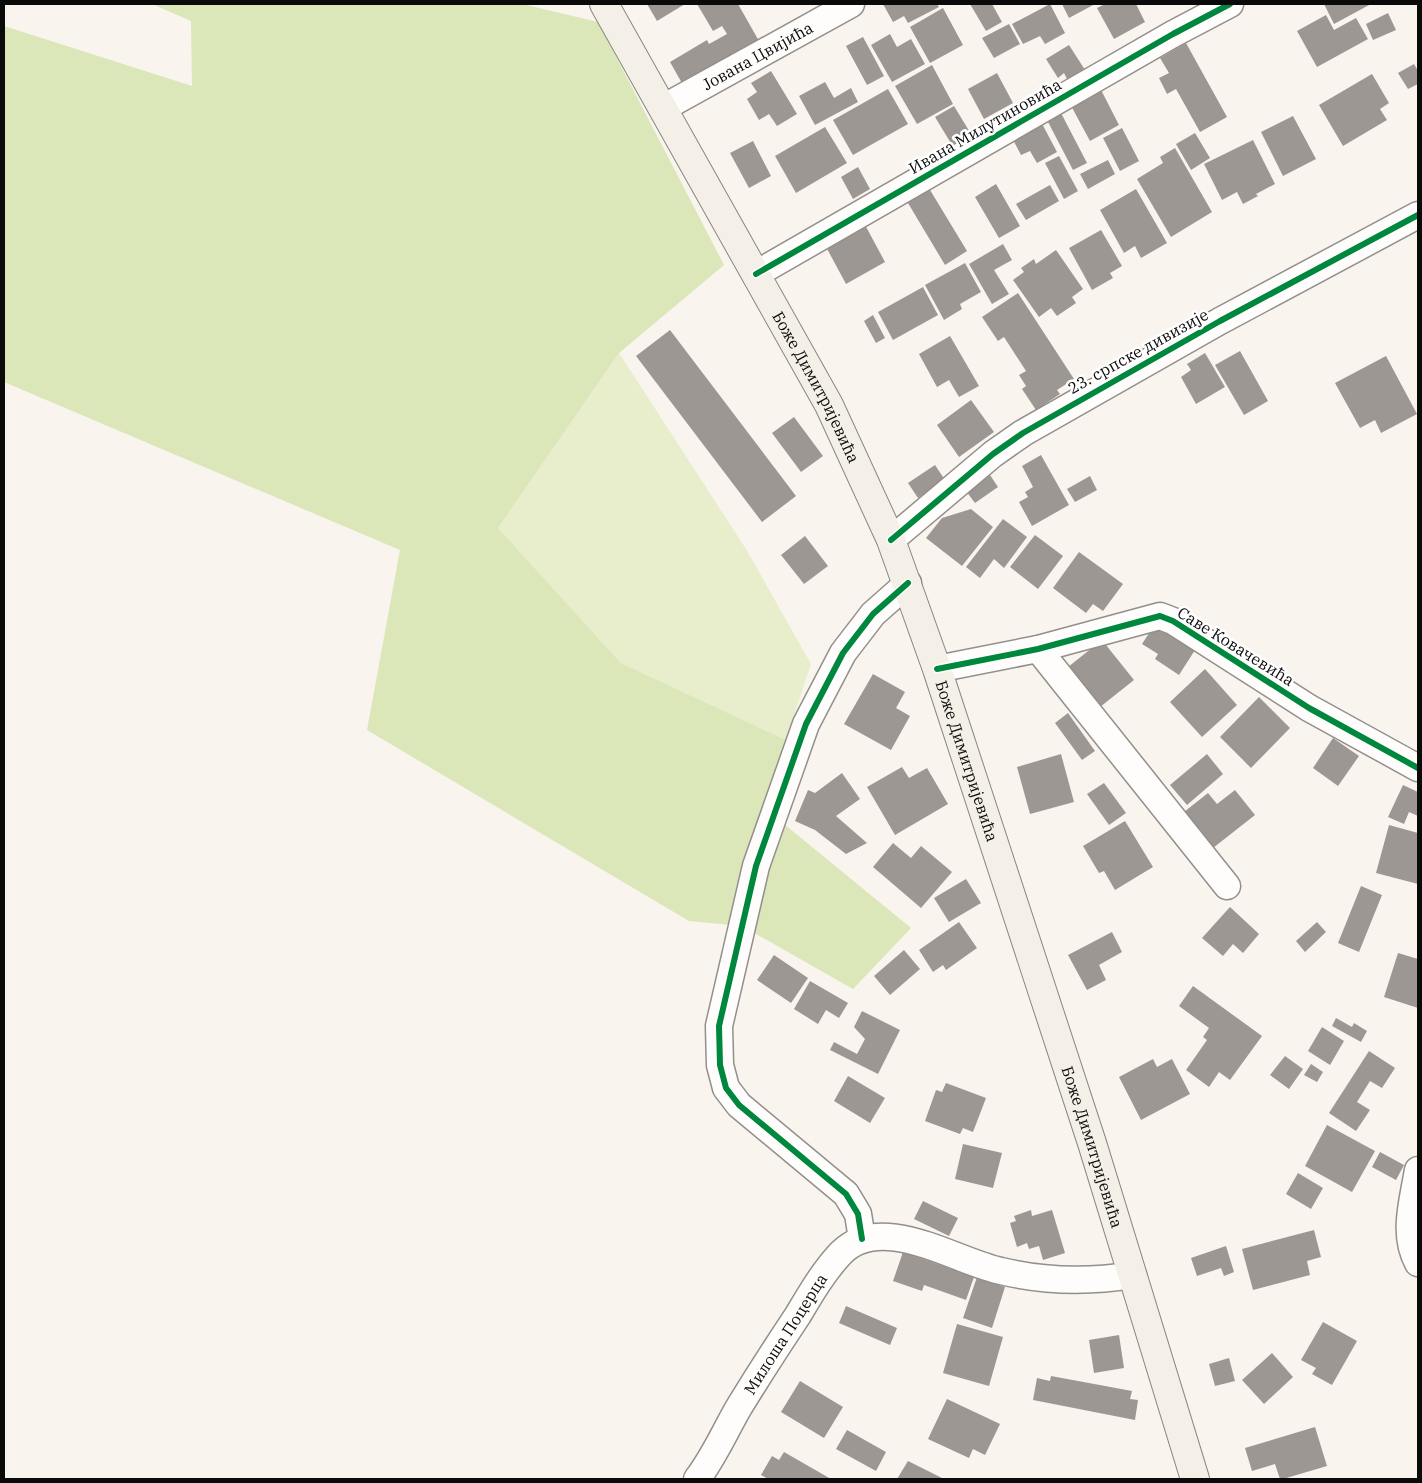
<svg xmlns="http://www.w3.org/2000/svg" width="1422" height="1483" font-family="'IBM Plex Serif',serif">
	<rect width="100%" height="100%" fill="#f9f4ed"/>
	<path fill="#e8eecc" d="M619,353L746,549L811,664L786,740L621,663L498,528Z"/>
	<path fill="#dbe6b9" d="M152,4H522L598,22L724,265L619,353L498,528L621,663L786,740L768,811L911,928L853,989L742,926L689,921L367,730L400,550L4,382V26L192,86L191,21Z"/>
	<path fill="#9c9793" d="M647,4H685L657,21Z
		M697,4H738L759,41L683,85L670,62L707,40L709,44L727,34L722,26L713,31Z
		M883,4H937L939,7L908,23L904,16L893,22Z
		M970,4H992L1002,22L986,31Z
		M1050,4L1065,33L1045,44L1040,36L1023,44L1012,24Z
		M1062,4H1095L1069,18Z
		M1105,4H1136L1145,22L1114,39L1097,8Z
		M1324,4H1371L1334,24Z
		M943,8L963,45L930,63L910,27Z
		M1388,13L1396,30L1373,40L1366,24Z
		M1326,15L1334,30L1356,18L1368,39L1317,67L1297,31Z
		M1009,24L1020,44L994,58L982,38Z
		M890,34L897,47L911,39L925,64L892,82L871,45Z
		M863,37L884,76L867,85L846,46Z
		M1186,43L1227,117L1200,132L1176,89L1167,94L1159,78L1169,73L1160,58Z
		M1069,45L1085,70L1068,81L1064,73L1058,78L1046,59Z
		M1414,64L1418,71V84L1408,89L1398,73Z
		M932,65L953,104L917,124L895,86Z
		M771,71L797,114L777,126L769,114L759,120L747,99L757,92L751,83Z
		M997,73L1013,103L984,119L968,89Z
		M1372,74L1389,103L1380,109L1387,120L1343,146L1319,105Z
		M825,82L834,98L851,88L858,102L815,125L799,96Z
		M1099,86L1119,125L1090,141L1069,102Z
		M888,89L908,124L853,155L833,120Z
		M954,106L971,134L952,145L935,117Z
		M1061,113L1087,163L1073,170L1047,120Z
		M1293,116L1316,159L1283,176L1261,132Z
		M1039,118L1057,152L1037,163L1030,151L1021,155L1010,134Z
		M825,127L847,163L796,193L775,156Z
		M1122,128L1139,161L1120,171L1103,138Z
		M1195,133L1210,158L1191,170L1176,144Z
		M1253,140L1275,184L1256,194L1258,196L1243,204L1237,192L1222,200L1204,164Z
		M753,141L771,176L749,188L730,153Z
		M1175,148L1212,212L1171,237L1137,179L1163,163L1160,157Z
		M1059,156L1078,191L1064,199L1045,163Z
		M1108,160L1115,174L1088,189L1080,174Z
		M858,167L870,189L853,199L841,177Z
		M996,184L1020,226L999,238L975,197Z
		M927,185L967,251L945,265L905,198Z
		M1050,185L1059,201L1026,220L1016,204Z
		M1136,189L1167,243L1141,258L1135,246L1124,253L1100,210Z
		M864,223L885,262L846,284L825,245Z
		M1101,230L1122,266L1110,273L1113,278L1092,290L1069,248Z
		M1003,244L1012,260L994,270L1009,294L992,304L969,264Z
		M1056,250L1083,289L1072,297L1076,303L1057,316L1051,308L1039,317L1013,280L1024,272L1021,268L1034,259L1036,264Z
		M965,263L981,292L960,304L962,309L944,320L925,285Z
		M923,287L938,315L893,340L878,312Z
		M1018,293L1074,379L1057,390L1060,394L1036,410L1022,389L1026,386L1019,375L1026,371L1004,337L998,341L982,317Z
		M873,315L885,338L876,343L864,321Z
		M670,330L796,496L762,522L636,356Z
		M950,336L979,386L959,397L949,380L937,387L919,354Z
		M1240,351L1268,401L1244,415L1215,365Z
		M1205,353L1225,387L1196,404L1181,377L1191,370L1187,364Z
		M1386,356L1417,414L1381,433L1375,420L1360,428L1335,383Z
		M971,400L994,432L959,457L937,425Z
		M794,417L823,456L801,472L772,433Z
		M1041,455L1069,505L1032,526L1019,502L1028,497L1025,492L1033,487L1022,466Z
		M935,465L945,480L918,498L908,483Z
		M990,475L998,487L975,503L966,491Z
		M1090,476L1097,490L1075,502L1067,489Z
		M971,509L993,527L962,566L926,538L942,518Z
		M1003,519L1027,537L1004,568L994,559L980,578L966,567Z
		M1035,535L1063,556L1038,589L1010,567Z
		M805,536L828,566L804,584L781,555Z
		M1079,552L1123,584L1103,611L1093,604L1086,613L1053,588Z
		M1155,624L1195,650L1179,675L1155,659L1158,654L1142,644Z
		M1102,640L1134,680L1100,707L1068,667Z
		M1205,669L1237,705L1202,737L1170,702Z
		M873,674L905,692L896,708L910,716L891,750L844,724Z
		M1259,697L1290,728L1251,768L1220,737Z
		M1068,713L1095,751L1082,760L1055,723Z
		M1333,738L1359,756L1338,786L1313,768Z
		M1061,754L1074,802L1030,814L1017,767Z
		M1207,754L1223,774L1187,805L1170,785Z
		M902,767L909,778L927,768L948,804L895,835L867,787Z
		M842,773L860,799L836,816L867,843L846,854L815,830L795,821L808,790L815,793Z
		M1104,783L1126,813L1109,825L1087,794Z
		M1403,785L1418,792V816L1409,812L1404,824L1388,817Z
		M1235,790L1255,815L1213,848L1184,812L1208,793L1217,804Z
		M1125,821L1153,867L1115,890L1104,871L1099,873L1083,846Z
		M1389,825L1418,833V884L1376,873Z
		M893,843L911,858L921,846L952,872L921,908L873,867Z
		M966,879L981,903L949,922L934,898Z
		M1361,886L1382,895L1359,952L1338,943Z
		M1230,907L1259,934L1243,953L1233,944L1223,956L1202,938Z
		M959,922L977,948L946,970L943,965L933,972L919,950Z
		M1317,922L1326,932L1305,952L1296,941Z
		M1112,932L1122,952L1099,965L1106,980L1087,990L1068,955Z
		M904,950L920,969L890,995L874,976Z
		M1398,953L1418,959V1008L1384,997Z
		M774,955L808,978L791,1003L757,980Z
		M810,981L848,1003L839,1018L826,1010L818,1024L794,1009Z
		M1193,986L1262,1036L1230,1080L1219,1072L1209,1087L1186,1070L1207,1040L1203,1037L1209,1028L1179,1006Z
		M862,1011L900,1030L878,1074L830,1050L834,1042L857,1054L865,1039L854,1027Z
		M1336,1018L1352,1027L1354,1023L1367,1031L1361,1042L1332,1026Z
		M1322,1027L1344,1041L1330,1065L1308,1051Z
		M1369,1051L1395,1068L1382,1088L1370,1081L1357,1102L1370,1110L1356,1131L1329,1113Z
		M1285,1056L1303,1069L1289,1089L1270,1075Z
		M1153,1059L1157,1067L1172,1059L1190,1094L1141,1120L1119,1077Z
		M1311,1064L1323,1072L1317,1082L1304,1075Z
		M848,1076L885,1098L870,1123L834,1101Z
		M946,1083L986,1098L973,1132L963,1128L960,1134L925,1121L936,1090L942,1092Z
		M1327,1125L1375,1151L1352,1192L1305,1166Z
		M963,1144L1002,1153L993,1188L955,1179Z
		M1380,1152L1404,1165L1396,1180L1372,1167Z
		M1298,1173L1323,1188L1311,1209L1286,1194Z
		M923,1201L958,1218L949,1236L914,1219Z
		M1031,1210L1032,1216L1052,1210L1065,1253L1043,1260L1039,1246L1029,1249L1027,1243L1017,1247L1010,1223L1016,1221L1014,1216Z
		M1314,1230L1321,1257L1307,1261L1310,1275L1253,1290L1242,1249Z
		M1226,1246L1234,1272L1224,1276L1221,1268L1197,1276L1191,1258Z
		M903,1252L974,1277L966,1300L924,1285L922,1291L893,1281Z
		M977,1277L1005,1287L992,1328L963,1318Z
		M846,1306L897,1328L890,1345L839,1323Z
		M1323,1322L1357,1341L1332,1385L1312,1374L1316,1368L1301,1360Z
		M957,1324L1003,1337L989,1386L943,1373Z
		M1119,1335L1124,1368L1094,1373L1089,1340Z
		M1272,1353L1293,1377L1264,1404L1242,1380Z
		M1229,1358L1235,1381L1215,1386L1209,1364Z
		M1051,1376L1132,1391L1130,1399L1138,1400L1135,1420L1033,1400L1037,1378L1050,1381Z
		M800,1381L843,1407L824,1438L781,1412Z
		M947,1399L1000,1424L985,1455L973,1449L969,1458L928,1439Z
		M1315,1427L1327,1466L1283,1479H1280L1275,1464L1252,1471L1245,1448Z
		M847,1430L886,1452L876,1471L836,1449Z
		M784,1452L831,1479H768L761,1475L772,1456L779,1460Z
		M908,1461L944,1479H897Z"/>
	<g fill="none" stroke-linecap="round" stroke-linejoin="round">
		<defs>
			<g id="street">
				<path id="s1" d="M663,108L851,4"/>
				<path d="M756,274L1173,34L1230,4"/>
				<path d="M891,540L993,454L1023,433L1220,321L1418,215"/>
				<path d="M1038,649L1227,886"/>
				<path d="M937,669L1038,649L1160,616L1173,621L1309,708L1418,768"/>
				<path d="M1418,1170C1413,1201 1402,1234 1418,1263"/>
				<path d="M862,1239L858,1214L846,1194L739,1105L726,1088L720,1065L719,1026L756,866L806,724L843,653L873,614L908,583"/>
				<path id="s2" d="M697,1479C714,1457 725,1431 739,1407C758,1376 778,1345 798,1315C811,1293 824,1271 841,1253C882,1211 956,1262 1001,1271C1043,1281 1090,1282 1133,1275"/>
			</g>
			<g id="secondary">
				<path id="s3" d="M604,4L829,405L891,540L937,669L1092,1143L1195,1479"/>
			</g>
		</defs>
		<use href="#street" stroke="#928f8c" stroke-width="29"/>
		<use href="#secondary" stroke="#888683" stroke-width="30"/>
		<use href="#street" stroke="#fefdfc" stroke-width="26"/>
		<use href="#secondary" stroke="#f4f0e7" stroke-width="28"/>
		<defs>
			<path id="cycleway" d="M756,274L1173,34L1230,4
				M891,540L993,454L1023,433L1220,321L1418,215
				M937,669L1038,649L1160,616L1173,621L1309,708L1418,768
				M862,1239L858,1214L846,1194L739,1105L726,1088L720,1065L719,1026L756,866L806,724L843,653L873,614L908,583"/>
		</defs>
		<use href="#cycleway" stroke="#fff" stroke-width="9"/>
		<use href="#cycleway" stroke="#00873e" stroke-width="6"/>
	</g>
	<g text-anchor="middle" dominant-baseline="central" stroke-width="5" stroke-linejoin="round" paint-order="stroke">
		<g font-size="16" fill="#0a0a0a" stroke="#fff">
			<text stroke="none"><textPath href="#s1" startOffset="108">Јована Цвијића</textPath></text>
			<text transform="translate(985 126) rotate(-30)">Ивана Милутиновића</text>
			<text transform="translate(1138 351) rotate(-29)">23. српске дивизије</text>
			<text stroke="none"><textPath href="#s3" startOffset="438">Боже Димитријевића</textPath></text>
			<text transform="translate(1236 646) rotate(32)">Саве Ковачевића</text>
			<text stroke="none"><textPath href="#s3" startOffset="842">Боже Димитријевића</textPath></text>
			<text stroke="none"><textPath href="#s3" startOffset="1248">Боже Димитријевића</textPath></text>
			<text stroke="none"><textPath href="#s2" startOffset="170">Милоша Поцерца</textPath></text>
		</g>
	</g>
	<rect width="1422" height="1483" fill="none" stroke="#0a0a0a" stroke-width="10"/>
</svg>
